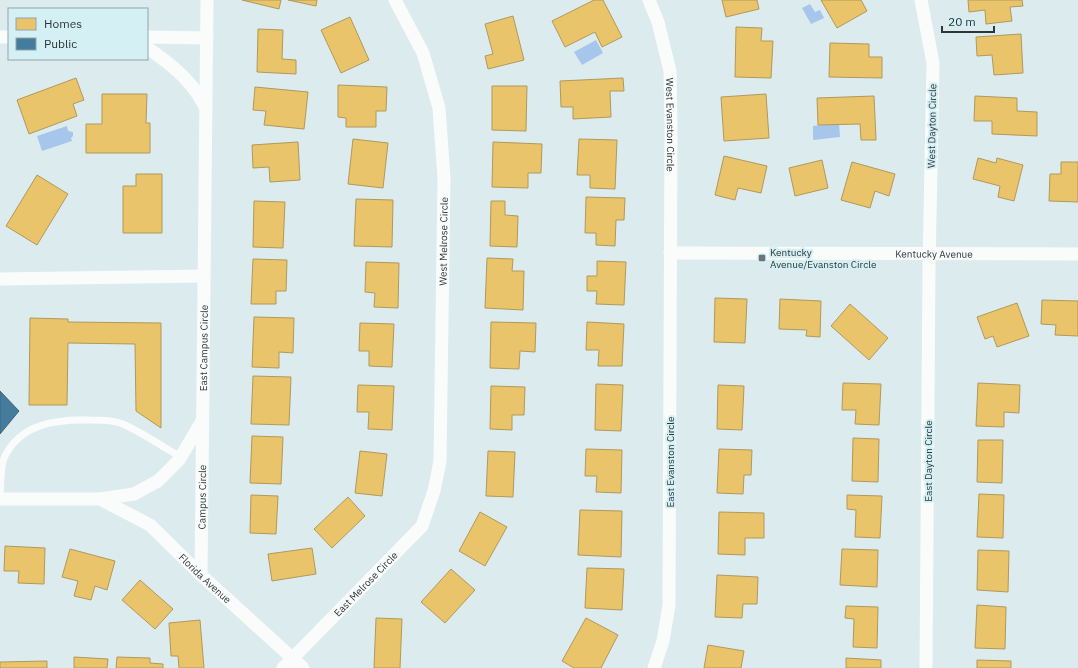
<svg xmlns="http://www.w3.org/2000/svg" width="1078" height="668" font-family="'IBM Plex Sans',sans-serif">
	<rect width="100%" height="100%" fill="#dcebee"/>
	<path fill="#a7c6ec" d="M810,4L815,12L820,10L824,18L811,24L802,8Z
		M596,40L603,53L582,65L574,52Z
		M839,123L840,137L813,140V126Z
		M67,126L68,131L73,132V136L71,138L72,141L42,151L37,136Z"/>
	<path fill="#e9c46a" stroke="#b0995b" d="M242,0H281L279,9Z
		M288,0H317L316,6Z
		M594,0H603L622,37L602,47L595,32L565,47L552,21Z
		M722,0H757L759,9L726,17Z
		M821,0H861L867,11L837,28Z
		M968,0H1022L1023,6L1010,7L1012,21L986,24L985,10L969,12Z
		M513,16L524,60L488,69L485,56L493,54L485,24Z
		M350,17L369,60L341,73L321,30Z
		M736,27L762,28L761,41H773L771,78L735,77Z
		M258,29L283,30L282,59L296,60V74L257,72Z
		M1021,34L1023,73L994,75L992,55L977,56L976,37Z
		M830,43L869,44V57H882V78L829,77Z
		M76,78L84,100L73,104L77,116L29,134L17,100Z
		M623,78L624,91H610L611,117L573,119V107H561L560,81Z
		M338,85L387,87L386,111H376V127H346V118L338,117Z
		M492,86H527L526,131L492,130Z
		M255,87L308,92L304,129L264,125L266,111L253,110Z
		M102,94H147L146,123H150V153H86V124H102Z
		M766,94L769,138L724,141L721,97Z
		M874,96L876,140H861L860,124L818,125L817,98Z
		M975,96L1017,98V111L1037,112V136L992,134V121H974Z
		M353,139L388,143L383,188L348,184Z
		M579,139L617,140L615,189L590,188V175H577Z
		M298,142L300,180L270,182L269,167L253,168L252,145Z
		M493,142L542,144L541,173H528V188L492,187Z
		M724,156L767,166L761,193L738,188L735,200L715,195Z
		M978,158L996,163L997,158L1023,165L1014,201L998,197L1000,186L973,179Z
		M822,160L828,188L795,196L789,168Z
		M852,162L895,174L889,196L875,191L870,208L841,200Z
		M1061,162H1078V202L1049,201L1050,174H1061Z
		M136,174H162V233H123V186H136Z
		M37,175L68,194L37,245L6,226Z
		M586,197L625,198L624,220H616L615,246L596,245V233H585Z
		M356,199L393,200L392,247L354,246Z
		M254,201L285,202L283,248L253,247Z
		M491,201H505V215L518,216L517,247L490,246Z
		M487,258L513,259L512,271H524L523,310L485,308Z
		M253,259L287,260L286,291H276V304H251Z
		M597,261L626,262L624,305L596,304L597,291H587V276H597Z
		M366,262L399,263L398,308L374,307L375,293L365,292Z
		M715,298L747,299L745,343L714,342Z
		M780,299L821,301L820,337L806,336L807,330L779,329Z
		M1042,300L1078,301V336L1055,335L1056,325L1041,324Z
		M1017,303L1029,336L997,347L993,336L985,339L977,317Z
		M850,304L888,338L869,360L831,326Z
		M254,317L294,318L293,353L279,352V368L252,367Z
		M30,318L68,319V322L161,323V428L136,411L135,344L68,343L67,405H29Z
		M491,322L536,323L535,352L520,351L519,369L490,368Z
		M587,322L624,324L622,366H598L599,350H586Z
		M360,323L394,324L392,367L369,366V351H359Z
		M253,376L291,377L289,425L251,424Z
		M843,383L881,384L879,425L855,424L856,410H842Z
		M978,383L1020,385L1019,413L1004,412V427L976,426Z
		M596,384L623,385L621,431L595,430Z
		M358,385L394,386L392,430L368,429L369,412H357Z
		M718,385L744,386L742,430L717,429Z
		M491,386L525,387L524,415H512V430L490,429Z
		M252,436L283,437L281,484L250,483Z
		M853,438L879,439L878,482L852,481Z
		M978,440H1003L1002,483L977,482Z
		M586,449L622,450L621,493L596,492L597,476H585Z
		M719,449L752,450L751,475H744L743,494L717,493Z
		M360,451L387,454L382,496L355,493Z
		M488,451L515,452L513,497L486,496Z
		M979,494L1004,495L1003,538L977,537Z
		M251,495L278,496L276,534L250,533Z
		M847,495L882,496L880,538L855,537L856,510L847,509Z
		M348,497L365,516L332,548L314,529Z
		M580,510L622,511L621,557L578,555Z
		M480,512L507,527L485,566L459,551Z
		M719,512L764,513V538H745V555L718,554Z
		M5,546L45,548L44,584L18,583L19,571H4Z
		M312,548L316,574L272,581L268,554Z
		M70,549L115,561L107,590L95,586L91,600L74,596L78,581L62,577Z
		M842,549L878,550L877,587L840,585Z
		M978,550L1009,551L1008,592L977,590Z
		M587,568L624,569L622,610L585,608Z
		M451,569L475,590L445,623L421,602Z
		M717,575L758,577L757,604H743L742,618L715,617Z
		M140,580L173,609L155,629L122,600Z
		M977,605L1006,607L1005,649L975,648Z
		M846,606L878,607L877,648L853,647L854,619L845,618Z
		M376,618L402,619L400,668H374Z
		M586,618L618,635L601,668H574L562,661Z
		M200,620L204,668H179L178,656H171L169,623Z
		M708,645L744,651L741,668H704Z
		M74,657L108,659L107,668H74Z
		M117,657L150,658V663L163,664V668H116Z
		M846,658L881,660V668H846Z
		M977,660L1011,661V668H977Z
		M47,661V668H0V662Z"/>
	<path fill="#457b9d" stroke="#3d667f" d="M0,391L19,411L0,434Z"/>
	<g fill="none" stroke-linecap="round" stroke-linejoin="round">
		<path stroke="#fafcfc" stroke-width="7" d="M0,496C1,485 0,465 5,456C21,424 56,419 89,420C101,420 115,420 125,425C145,434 162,447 181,457"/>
		<g stroke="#fafcfc" stroke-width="13">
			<path id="s1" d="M649,0L658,22L670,71L671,132L669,605L663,641L654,668"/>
			<path d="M921,0L933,63L929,267L926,668"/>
			<path d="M0,37H9"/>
			<path d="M147,37L207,38"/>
			<path d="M147,48C164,59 182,73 194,89C199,95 202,102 206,108"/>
			<path id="s2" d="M670,253L1078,254"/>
			<path d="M0,279L204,276"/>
			<path d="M0,499H100L134,494L158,481L179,460L202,421"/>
			<path id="s3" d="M100,499L150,525L201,575L303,668"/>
			<path id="s4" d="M201,575L207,0"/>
			<path id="s5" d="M283,668L422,526L434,491L440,461L444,178L439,108L423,53L395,0"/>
		</g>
	</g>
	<rect fill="#697578" stroke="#d5f0f5" stroke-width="1.5" x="758" y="254" width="8" height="8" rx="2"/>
	<g text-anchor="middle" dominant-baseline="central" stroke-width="4" stroke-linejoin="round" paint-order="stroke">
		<g font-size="10" fill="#2b3638" stroke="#d5f0f5">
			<text stroke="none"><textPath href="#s1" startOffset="128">West Evanston Circle</textPath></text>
			<text transform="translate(932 126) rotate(-89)">West Dayton Circle</text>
			<text stroke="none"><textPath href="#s5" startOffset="486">West Melrose Circle</textPath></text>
			<text stroke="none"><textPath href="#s2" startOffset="264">Kentucky Avenue</textPath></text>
			<text stroke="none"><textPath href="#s4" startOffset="227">East Campus Circle</textPath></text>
			<text transform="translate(928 461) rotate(-90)">East Dayton Circle</text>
			<text transform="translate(670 462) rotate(-90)">East Evanston Circle</text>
			<text stroke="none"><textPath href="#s4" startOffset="78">Campus Circle</textPath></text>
			<text stroke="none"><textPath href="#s3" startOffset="133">Florida Avenue</textPath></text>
			<text stroke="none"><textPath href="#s5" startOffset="118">East Melrose Circle</textPath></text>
		</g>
		<g font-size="10" fill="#2b3638" stroke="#d5f0f5" text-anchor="start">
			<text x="770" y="252">Kentucky<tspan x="770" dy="12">Avenue/Evanston Circle</tspan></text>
		</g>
	</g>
	<rect x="8" y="8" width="140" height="52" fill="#d5f0f5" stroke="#91a6a9"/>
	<rect x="16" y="18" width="20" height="12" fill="#e9c46a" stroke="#91a6a9"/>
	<text x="44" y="28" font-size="12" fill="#2b3638">Homes</text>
	<rect x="16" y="38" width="20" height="12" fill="#457b9d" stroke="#91a6a9"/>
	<text x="44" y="48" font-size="12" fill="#2b3638">Public</text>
	<path d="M942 26v6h52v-6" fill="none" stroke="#2b3638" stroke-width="2"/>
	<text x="948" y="26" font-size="12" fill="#2b3638" stroke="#d5f0f5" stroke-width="3" paint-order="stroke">20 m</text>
</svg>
